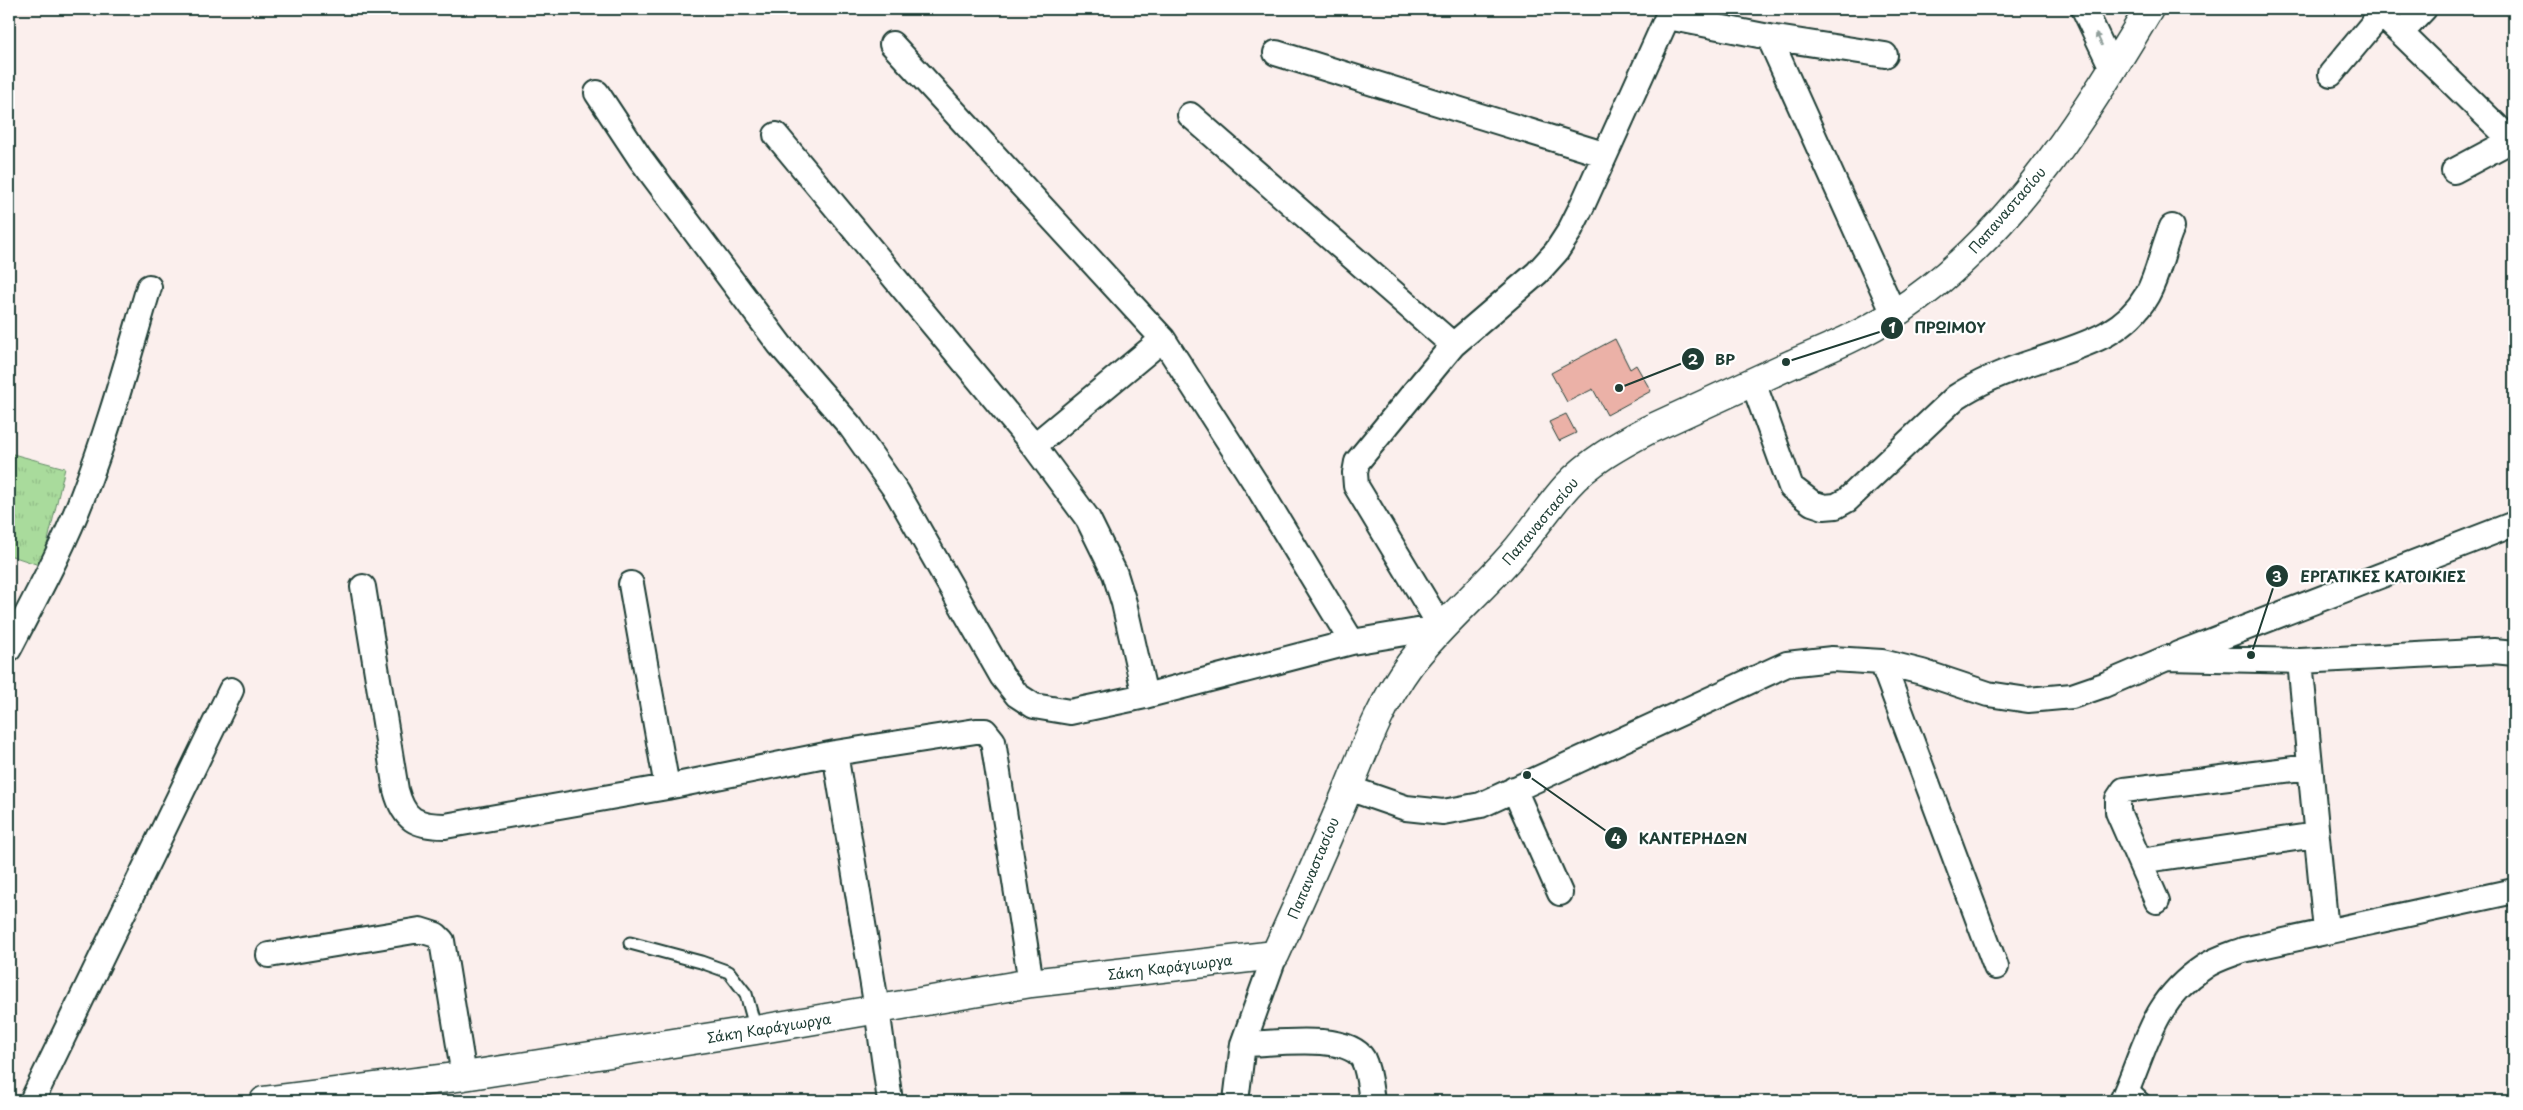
<svg xmlns="http://www.w3.org/2000/svg" width="2523" height="1110" font-family="'Playpen Sans',sans-serif">
	<defs>
		<pattern id="grass-tufts" width="24" height="20" patternUnits="userSpaceOnUse" patternTransform="scale(1.25)"><rect width="24" height="20" fill="#a9db9c"/><path d="M3 7l-1-3M5 7V3M7 7l1-3M15 17l-1-3M17 17v-4M19 17l1-3" fill="none" stroke="#91bd87"/></pattern>
	</defs>
	<rect width="100%" height="100%" fill="#fbefed"/>
	<filter id="ink" filterUnits="userSpaceOnUse"><feTurbulence type="fractalNoise" baseFrequency=".02" numOctaves="2"/><feDisplacementMap in="SourceGraphic" scale="10" xChannelSelector="R" yChannelSelector="G"/><feConvolveMatrix kernelMatrix="1 2 1 2 8 2 1 2 1" color-interpolation-filters="sRGB"/></filter>
	<g filter="url(#ink)">
		<path fill="url(#grass-tufts)" stroke="#648c68" d="M9,453L65,468L42,566L9,555Z"/>
		<path fill="#ebb1a7" stroke="#1f3d34" d="M1615,339L1630,369L1636,365L1651,391L1607,415L1593,389L1567,402L1551,373Z
			M1566,414L1576,433L1559,441L1549,422Z"/>
		<g fill="none" stroke-linecap="round" stroke-linejoin="round">
			<defs>
				<path id="service" d="M630,943L701,962L729,972L746,994L756,1030
					M2129,1086L2145,1101"/>
				<path id="minor" d="M2084,9L2113,70
					M1668,17L1769,37L1885,55
					M2401,33L2511,140
					M1769,37L1894,314
					M892,44L1163,339L1258,487L1352,642
					M1276,53L1603,154
					M2331,74L2381,14L2401,33L2424,9
					M597,93L640,158L780,345L851,427L897,492L1002,676L1017,695L1034,706L1070,712L1145,696L1352,642L1441,627L1356,486L1355,473L1357,462L1453,345L1537,273L1556,252L1569,232L1582,206L1671,9
					M1190,115L1453,345
					M776,135L1034,446L1088,519L1115,574L1124,603L1145,696
					M2454,171L2514,139
					M1753,382L1791,487L1812,503L1824,507L1836,506L1847,500L1956,397C1980,381 2008,370 2036,361C2078,346 2123,337 2147,295C2159,274 2162,249 2172,227
					M1034,446L1163,339
					M631,584L667,787
					M363,587L396,790C404,820 416,826 445,826L667,787L835,753L976,731H985L993,741L1031,983
					M9,649C34,600 62,550 82,498C109,429 128,358 149,287
					M2178,654L2514,524
					M2300,661L2326,931
					M1882,662L1996,967
					M835,753L877,1009L890,1101
					M1348,788L1406,808L1443,812L1481,805L1787,664L1832,659L1882,662L1922,672L1988,694L2028,700L2072,696L2104,685L2167,658L2300,661L2494,651L2514,653
					M1514,789L1560,893
					M2140,861L2316,835
					M2157,901L2118,812V799L2124,790L2310,767
					M269,955L420,930L436,935L442,941L464,1076
					M1243,1044C1271,1044 1347,1032 1363,1059C1369,1071 1370,1089 1372,1101
					M32,1101L231,690
					M1236,1101L1243,1044L1275,955
					M2122,1101C2147,1047 2150,1003 2204,967C2215,959 2230,955 2243,950L2514,891"/>
				<path id="tertiary" d="M264,1101L464,1076L756,1030L1031,983L1275,955C1300,900 1325,845 1348,789C1366,745 1382,702 1410,664C1441,624 1480,592 1513,554C1532,532 1548,507 1567,486C1589,462 1619,445 1648,430C1696,408 1744,386 1792,364C1827,349 1862,335 1894,314C2005,243 2083,120 2149,9"/>
			</defs>
			<use href="#service" stroke="#1f3d34" stroke-width="15"/>
			<use href="#minor" stroke="#1f3d34" stroke-width="28"/>
			<use href="#tertiary" stroke="#1f3d34" stroke-width="31"/>
			<use href="#service" stroke="#fff" stroke-width="11"/>
			<use href="#minor" stroke="#fff" stroke-width="24"/>
			<use href="#tertiary" stroke="#fff" stroke-width="28"/>
		</g>
		<defs><path id="oneway-solid" d="M-6-.8H1V-3.2L6.5 0L1 3.2V.8H-6Z" transform="scale(1.25)"/></defs>
		<use fill="#8f9e9a" href="#oneway-solid" transform="translate(2099 39) rotate(-115)"/>
	</g>
	<g text-anchor="middle" dominant-baseline="central" stroke-width="4.5" stroke-linejoin="round" paint-order="stroke">
		<g font-size="14" fill="#1f3d34" stroke="#fff">
			<text transform="translate(2007 210) rotate(-49)">Παπαναστασίου</text>
			<text transform="translate(1540 521) rotate(-50)">Παπαναστασίου</text>
			<text transform="translate(1313 868) rotate(-67)">Παπαναστασίου</text>
			<text transform="translate(1170 967) rotate(-7)">Σάκη Καράγιωργα</text>
			<text transform="translate(769 1028) rotate(-9)">Σάκη Καράγιωργα</text>
		</g>
	</g>
	<path fill="none" stroke="#1f3d34" stroke-width="2" d="M1786 362L1892 328M1619 388L1693 359M2251 655L2277 576M1527 775L1616 838"/>
	<g fill="#1f3d34" stroke="#fff" stroke-width="2">
		<circle cx="1786" cy="362" r="5"/>
		<circle cx="1619" cy="388" r="5"/>
		<circle cx="2251" cy="655" r="5"/>
		<circle cx="1527" cy="775" r="5"/>
		<circle cx="1892" cy="328" r="12"/>
		<circle cx="1693" cy="359" r="12"/>
		<circle cx="2277" cy="576" r="12"/>
		<circle cx="1616" cy="838" r="12"/>
	</g>
	<g font-size="15" text-anchor="middle" font-weight="bold" fill="#fff">
		<text x="1892" y="333">1</text>
		<text x="1693" y="365">2</text>
		<text x="2277" y="582">3</text>
		<text x="1616" y="844">4</text>
	</g>
	<g font-size="15" text-anchor="middle" font-weight="bold" fill="#1f3d34" stroke="#fff" stroke-width="4.5" stroke-linejoin="round" paint-order="stroke">
		<text x="1950" y="333">ΠΡΩΙΜΟΥ</text>
		<text x="1725" y="365">BP</text>
		<text x="2383" y="582">ΕΡΓΑΤΙΚΕΣ ΚΑΤΟΙΚΙΕΣ</text>
		<text x="1693" y="844">ΚΑΝΤΕΡΗΔΩΝ</text>
	</g>
	<rect width="2523" height="1110" fill="none" stroke="#fff" stroke-width="30"/>
	<rect x="15" y="15" width="2493" height="1080" fill="none" stroke="#1f3d34" stroke-width="2" filter="url(#ink)"/>
</svg>
